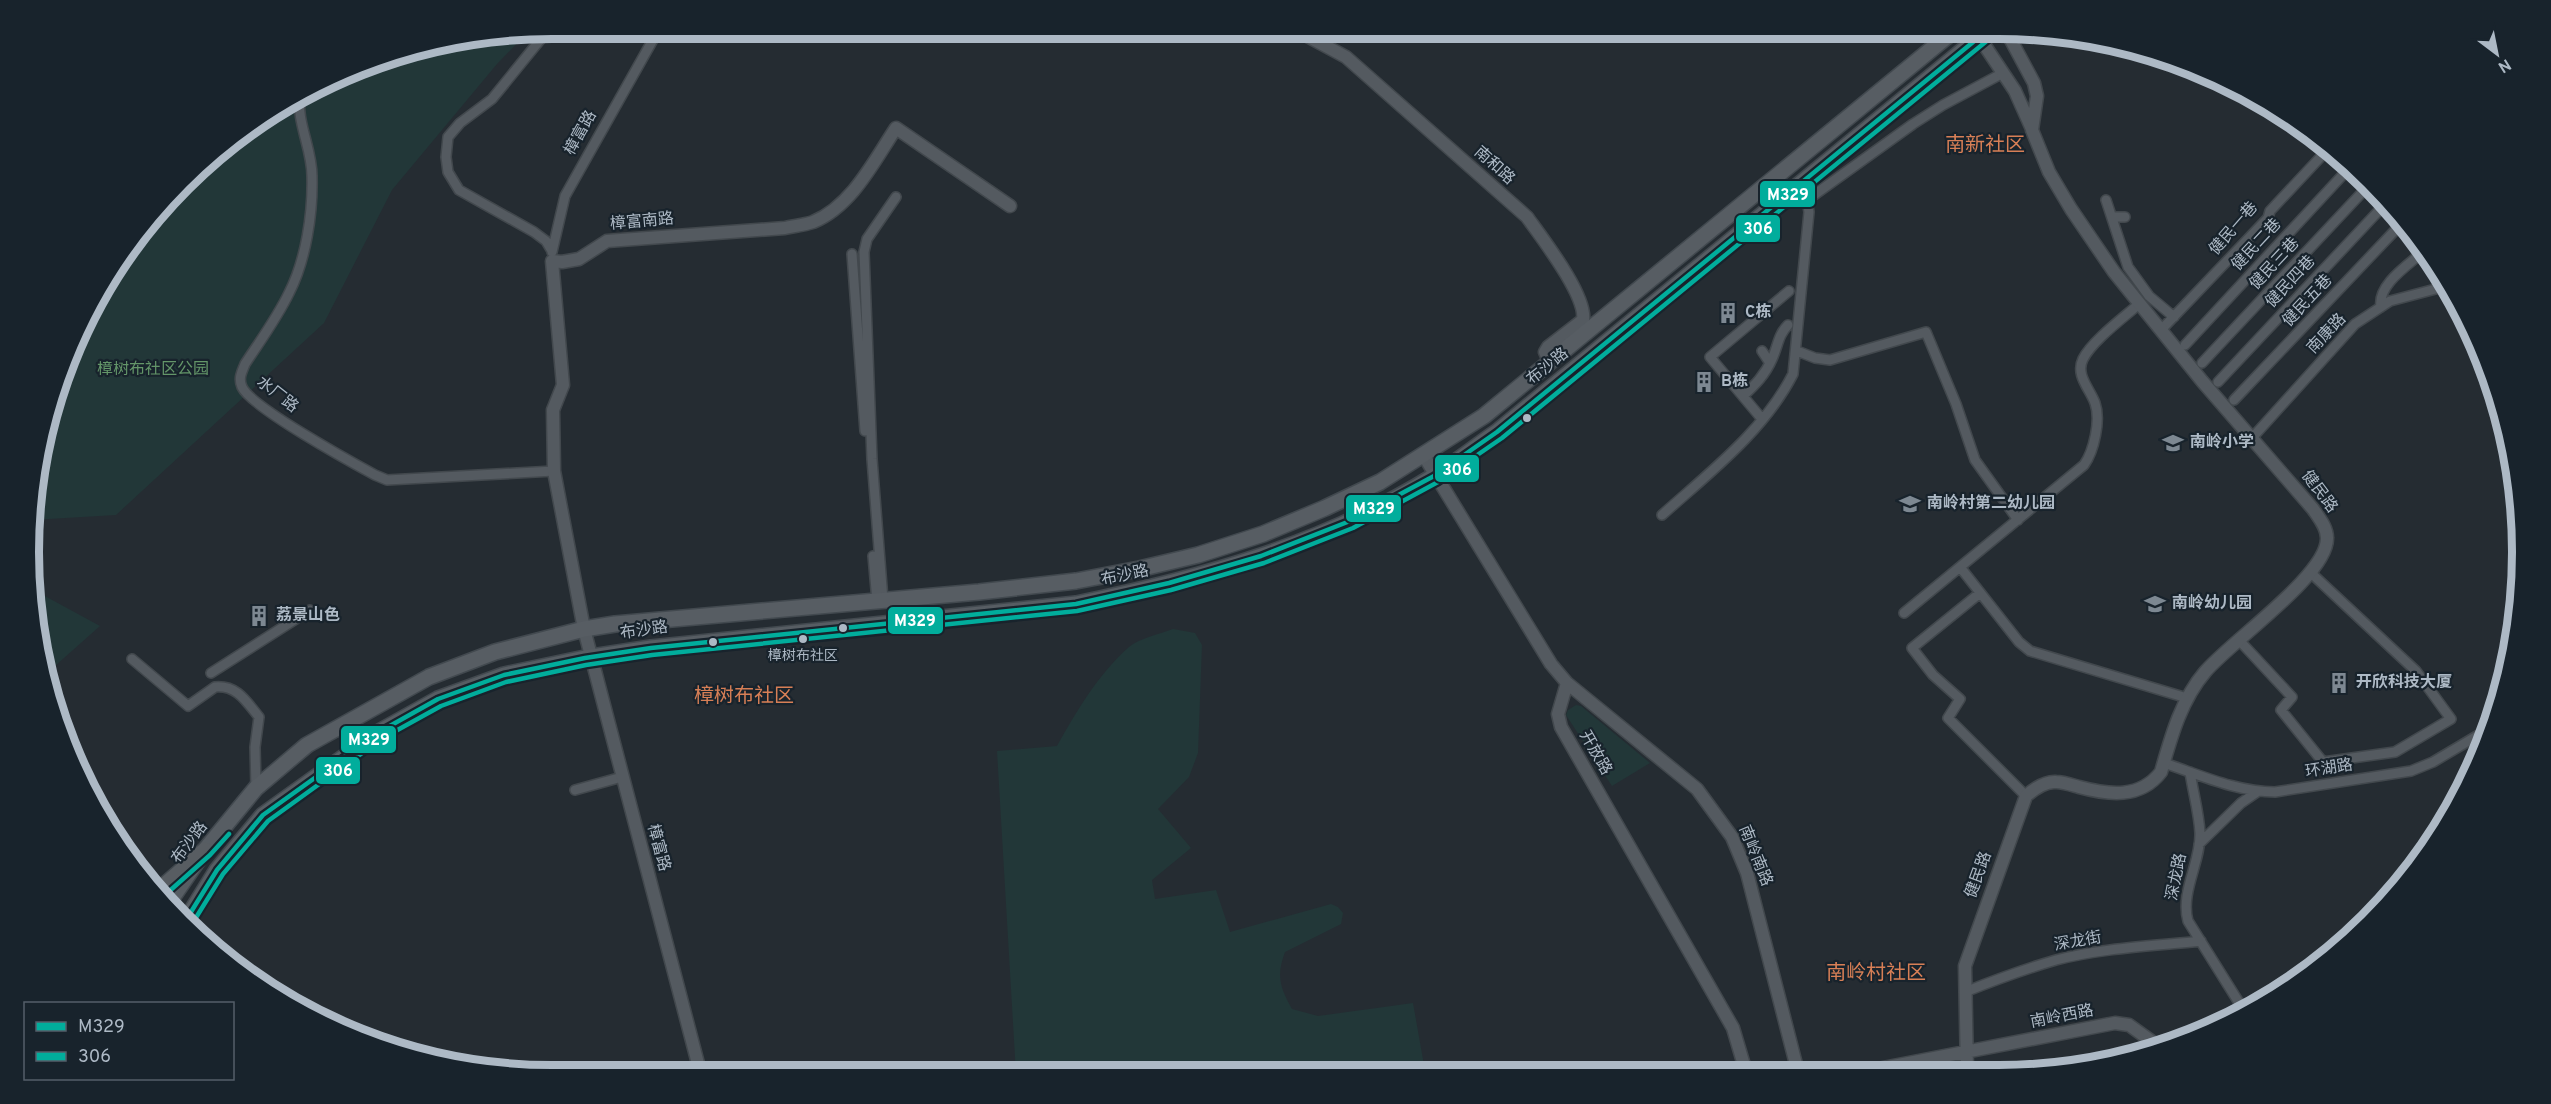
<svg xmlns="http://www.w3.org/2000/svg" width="2551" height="1104" font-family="Overpass,'Noto Sans SC',sans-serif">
	<rect width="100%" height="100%" fill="#252c32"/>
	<path fill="#223738" d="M528,32L497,64L392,190L324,323L116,515L32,520L38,450L98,291L207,158L291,98L383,56Z
		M32,589L100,626L46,674L38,654Z
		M1173,629L1195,633L1202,645L1198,753L1189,777L1158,809L1191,848L1152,880L1155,899L1216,890L1230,932L1331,904L1338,907L1343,913L1341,924L1285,952C1276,976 1280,987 1292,1009L1318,1016L1413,1003L1424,1065L1403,1073L1016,1074L997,751L1057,746C1076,712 1099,673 1129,647C1140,638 1160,634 1173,629Z
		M1576,705L1581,706L1650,763L1612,786L1566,715L1568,710Z"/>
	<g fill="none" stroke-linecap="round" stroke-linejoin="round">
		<defs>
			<path id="minor" d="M549,29L492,99L460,123L448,137L446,157L448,172L459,190L534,232L546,241L552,251
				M942,34L947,29
				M300,94C296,122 312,148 312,176C313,213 306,260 289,293C277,318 260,341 245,364C242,372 238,378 242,387C251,407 351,462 375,475L387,480L554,471
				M1807,200L1913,124L1943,105L2003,73
				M2106,200L2128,267L2149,296L2174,317
				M2112,217H2125
				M552,252L565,196L659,29
				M852,254L865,431
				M2381,307C2377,284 2410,264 2425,250
				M2161,330L2268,218L2270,211L2329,148
				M2185,345L2351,166
				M1762,351L1770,363
				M1797,351L1815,358L1830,360L1926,332L1956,404L1975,460L2018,520
				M2202,363L2369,185
				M2218,382L2386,203
				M1743,396C1755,385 1765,375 1772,359C1778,346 1778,335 1788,325
				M2234,400L2403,222
				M1762,419L1710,357L1789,291
				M2252,438L2355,324L2390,301L2447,286
				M1662,515C1709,473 1764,431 1793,374L1809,212L1807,200L1797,186
				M873,556L877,601
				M1960,567L2019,642L2030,651L2187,698
				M1980,593L1912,648L1933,675L1960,699L1948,718L2026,796
				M883,600L872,459L864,252L867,239L896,197
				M1904,613L2084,465C2094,451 2101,420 2095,403C2090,389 2075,375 2083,359C2092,341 2123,318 2139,304
				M2238,639L2292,697L2281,710L2323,762L2395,752L2451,719L2416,671L2311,573
				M132,659L188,706L215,687C237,685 246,701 259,717L255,747L256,788
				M211,673L310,610
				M2164,763C2200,775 2237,792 2275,792L2411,771L2433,762L2492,727
				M2190,772C2193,792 2199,813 2200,833C2201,862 2180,892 2188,921L2243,1009
				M575,790L622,777
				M2199,844L2241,803L2257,792
				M1965,992C1995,980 2025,969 2056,960C2102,948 2153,946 2201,941"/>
			<path id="tertiary" d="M1294,29L1346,57L1527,217C1542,238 1587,296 1583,320L1548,347L1545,352L1550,363
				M1979,37L2015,91L2032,129
				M1424,456L1551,664L1567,683L1558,714L1561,727L1733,1028L1746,1072
				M1567,683L1697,789L1732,837L1747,873L1798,1072
				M1967,1071L1965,966L2026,796C2034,789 2045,781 2056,782C2063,782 2072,785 2079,787C2109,795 2140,799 2161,772C2171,737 2181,700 2205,672C2231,641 2328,575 2327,538C2327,527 2319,518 2313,509L2202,381L2114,272L2071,209L2049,172L2032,130L2037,96L2034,83L2005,29
				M1862,1072L2115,1023L2129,1025L2154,1043L2156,1047
				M701,1075L584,629L554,471L553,410L563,385L552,261L562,262L579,259L607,241L785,228C794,226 804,225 813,222C852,206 874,161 896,128L1010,206"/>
			<path id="primary" d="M170,901L205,850L256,788L307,745L429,677L495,652L584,629L615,624L979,592L1076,581L1139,569L1198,555L1263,534L1325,508L1380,482L1484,416L1956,29
				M186,920L217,870L263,815L379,732L438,699L504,675L585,658L651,648L1076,604C1201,579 1325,544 1434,476C1456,463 1476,446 1497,432L1989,29"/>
			<path id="trunk" d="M160,889L205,850"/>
		</defs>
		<use href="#minor" stroke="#42484d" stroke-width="12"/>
		<use href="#tertiary" stroke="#42484d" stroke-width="15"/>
		<use href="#primary" stroke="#42494f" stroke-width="18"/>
		<use href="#trunk" stroke="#41484e" stroke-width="18"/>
		<use href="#minor" stroke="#545a60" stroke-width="9"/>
		<use href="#tertiary" stroke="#545a60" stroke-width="12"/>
		<use href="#primary" stroke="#575d63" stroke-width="15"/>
		<use href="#trunk" stroke="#585d62" stroke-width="15"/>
		<defs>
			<path id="bus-1" d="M186,920L217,870L263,815L379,732L438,699L504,675L585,658L651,648L1076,604L1169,583L1261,556L1350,521L1434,476L1497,432L1989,29"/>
			<path id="bus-2" d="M165,895L210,855L229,834
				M192,924L223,874L268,821L383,738L441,706L506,682L586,665L652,655L1077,611L1171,590L1264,563L1353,528L1438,482L1502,438L1994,35"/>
		</defs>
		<use href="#bus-1" stroke="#18232c" stroke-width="9"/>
		<use href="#bus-2" stroke="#18232c" stroke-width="9"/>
		<use href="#bus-1" stroke="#01ad9c" stroke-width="4.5"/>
		<use href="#bus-2" stroke="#01ad9c" stroke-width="4.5"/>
	</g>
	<defs>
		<symbol id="building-bare" viewBox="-9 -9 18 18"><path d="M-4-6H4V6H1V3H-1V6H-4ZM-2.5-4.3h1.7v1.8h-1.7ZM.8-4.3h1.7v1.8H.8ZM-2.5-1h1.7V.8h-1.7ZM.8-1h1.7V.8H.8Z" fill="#7d8892" stroke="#18232c" stroke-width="2.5" paint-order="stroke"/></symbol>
		<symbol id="school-bare" viewBox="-9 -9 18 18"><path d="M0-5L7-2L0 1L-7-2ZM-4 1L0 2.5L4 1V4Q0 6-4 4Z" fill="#7d8892" stroke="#18232c" stroke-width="2.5" paint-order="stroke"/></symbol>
	</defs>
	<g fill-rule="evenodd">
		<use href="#building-bare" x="1713" y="298" width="30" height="30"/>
		<use href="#building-bare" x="1689" y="367" width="30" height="30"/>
		<use href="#school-bare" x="2158" y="428" width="30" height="30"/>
		<use href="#school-bare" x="1895" y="489" width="30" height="30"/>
		<use href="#school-bare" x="2140" y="589" width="30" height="30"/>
		<use href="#building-bare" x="244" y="601" width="30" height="30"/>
		<use href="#building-bare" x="2324" y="668" width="30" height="30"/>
	</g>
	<g fill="#adb9c5" stroke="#18232c" stroke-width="2">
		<circle cx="1527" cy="418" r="5"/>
		<circle cx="843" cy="628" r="5"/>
		<circle cx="803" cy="639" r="5"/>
		<circle cx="713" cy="642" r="5"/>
	</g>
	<g text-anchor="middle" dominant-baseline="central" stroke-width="4.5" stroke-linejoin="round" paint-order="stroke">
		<g font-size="14" fill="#adb9c5" stroke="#18232c">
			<text x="803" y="656">樟树布社区</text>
		</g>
		<g font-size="16" fill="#adb9c5" stroke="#18232c">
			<text transform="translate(581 133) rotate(-61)">樟富路</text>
			<text transform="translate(1494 166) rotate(42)">南和路</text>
			<text transform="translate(642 222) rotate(-5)">樟富南路</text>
			<text transform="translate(2234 229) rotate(-49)">健民一巷</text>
			<text transform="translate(2257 245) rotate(-47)">健民二巷</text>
			<text transform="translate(2275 264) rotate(-47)">健民三巷</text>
			<text transform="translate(2291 282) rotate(-47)">健民四巷</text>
			<text transform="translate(2308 301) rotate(-47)">健民五巷</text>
			<text transform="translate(2327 334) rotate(-47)">南康路</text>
			<text transform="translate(1548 367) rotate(-39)">布沙路</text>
			<text transform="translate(277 395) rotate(38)">水厂路</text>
			<text transform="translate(2319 492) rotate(53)">健民路</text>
			<text transform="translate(1125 576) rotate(-12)">布沙路</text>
			<text transform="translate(644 631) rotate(-8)">布沙路</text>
			<text transform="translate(1595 753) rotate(60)">开放路</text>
			<text transform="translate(2329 769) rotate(-9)">环湖路</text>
			<text transform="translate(190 843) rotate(-53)">布沙路</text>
			<text transform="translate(658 848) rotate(75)">樟富路</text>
			<text transform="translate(1755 856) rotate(68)">南岭南路</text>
			<text transform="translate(1979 875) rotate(-70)">健民路</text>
			<text transform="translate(2177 877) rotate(-79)">深龙路</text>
			<text transform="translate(2078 942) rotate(-10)">深龙街</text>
			<text transform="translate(2062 1017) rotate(-11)">南岭西路</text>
		</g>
		<g font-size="16" font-weight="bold" fill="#adb9c5" stroke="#18232c" text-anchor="start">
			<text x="1745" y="313">C栋</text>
			<text x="1721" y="382">B栋</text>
			<text x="2190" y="443">南岭小学</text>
			<text x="1927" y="504">南岭村第二幼儿园</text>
			<text x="2172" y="604">南岭幼儿园</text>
			<text x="276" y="616">荔景山色</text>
			<text x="2356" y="683">开欣科技大厦</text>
		</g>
		<g font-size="16" fill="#649669" stroke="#18232c">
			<text x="153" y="370">樟树布社区公园</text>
		</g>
		<g font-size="20" fill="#d77f56" stroke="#18232c">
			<text x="1985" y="146">南新社区</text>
			<text x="744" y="697">樟树布社区</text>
			<text x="1876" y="974">南岭村社区</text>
		</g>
	</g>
	<path d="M0 0H2551V1104H0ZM552 39H1999A513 513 0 0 1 2512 552V552A513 513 0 0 1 1999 1065H552A513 513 0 0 1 39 552V552A513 513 0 0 1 552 39Z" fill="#18232c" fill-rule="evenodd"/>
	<path fill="none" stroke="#adb9c5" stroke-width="8" d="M552 39H1999A513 513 0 0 1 2512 552V552A513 513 0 0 1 1999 1065H552A513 513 0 0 1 39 552V552A513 513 0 0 1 552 39Z"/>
	<g stroke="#18232c" stroke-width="2">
		<rect x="1759" y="180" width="57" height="28" rx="6" fill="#01ad9c"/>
		<rect x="1735" y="214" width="46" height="29" rx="6" fill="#01ad9c"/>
		<rect x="1434" y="454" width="46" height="29" rx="6" fill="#01ad9c"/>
		<rect x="1345" y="494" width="57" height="29" rx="6" fill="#01ad9c"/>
		<rect x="887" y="606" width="57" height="29" rx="6" fill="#01ad9c"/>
		<rect x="340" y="725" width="57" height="29" rx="6" fill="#01ad9c"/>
		<rect x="315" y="756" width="46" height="29" rx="6" fill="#01ad9c"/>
	</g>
	<g font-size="16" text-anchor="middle" font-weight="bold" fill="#fff">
		<text x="1788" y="200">M329</text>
		<text x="1758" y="234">306</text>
		<text x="1457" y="475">306</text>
		<text x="1374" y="514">M329</text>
		<text x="915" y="626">M329</text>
		<text x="369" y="745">M329</text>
		<text x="338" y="776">306</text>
	</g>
	<rect x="24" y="1002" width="210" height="78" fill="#18232c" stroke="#545f69" stroke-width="1.5"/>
	<rect x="36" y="1022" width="30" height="9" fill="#01ad9c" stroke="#545f69" stroke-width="1.5"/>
	<text x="78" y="1032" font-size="18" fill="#adb9c5">M329</text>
	<rect x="36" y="1052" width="30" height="9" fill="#01ad9c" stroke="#545f69" stroke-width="1.5"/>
	<text x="78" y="1062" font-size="18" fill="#adb9c5">306</text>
	<g transform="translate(2497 54) rotate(148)" stroke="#18232c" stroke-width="4.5" paint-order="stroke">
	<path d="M0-4.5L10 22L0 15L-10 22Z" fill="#adb9c5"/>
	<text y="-9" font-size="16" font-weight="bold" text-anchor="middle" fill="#adb9c5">N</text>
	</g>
</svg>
